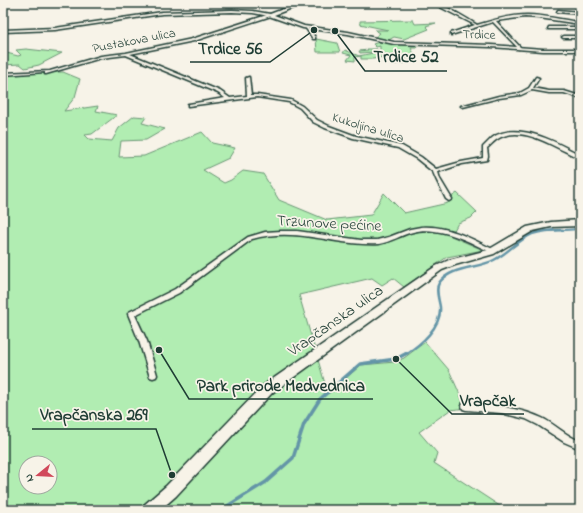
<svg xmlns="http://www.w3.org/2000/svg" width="583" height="513" font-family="'Indie Flower',sans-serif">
	<rect width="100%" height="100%" fill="#f7f3e8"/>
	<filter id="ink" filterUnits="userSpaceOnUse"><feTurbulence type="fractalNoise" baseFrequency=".025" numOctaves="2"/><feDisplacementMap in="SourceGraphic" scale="8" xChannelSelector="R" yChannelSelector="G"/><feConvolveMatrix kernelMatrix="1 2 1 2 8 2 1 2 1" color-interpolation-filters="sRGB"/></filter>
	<g filter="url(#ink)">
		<path fill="#b1edb2" stroke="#689573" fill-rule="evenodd" d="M413,20L415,24L436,23L426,26L429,29L404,39L394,37L387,41L374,38L380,33L375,30H388L360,24V21Z
			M316,39L337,43L340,52H317Z
			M379,42L415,45L417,48H411L416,58H405L406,60L404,61V63L395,64L400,63L393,55L373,59H361V56L355,57V61L347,60L351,55L343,53L345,50L359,56L373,53L372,52L360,53L359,51L368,50L367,49H377L379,54L386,55L380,51V46L376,47L373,44Z
			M26,49L62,53L39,65L25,68L20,64L3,65V52L18,56L21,55L16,50Z
			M63,72L80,79L75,97L64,111L98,106L96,111L117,115L92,134L85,135L89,139L112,141L119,128L134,116L146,117L142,123L165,129L146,140L121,141L119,157L144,156L202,132L212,143L235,148L229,158L203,170L224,183L231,180L243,171L263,174L279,200L327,220L371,215L384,193L404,213L448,203L450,198L457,193L477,212L471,218L458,223L451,236L483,250L447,257L404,287L393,278L382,285L372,278L299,295L328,394L361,365L395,362L404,358L425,342L449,370L466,408L450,410L419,432L437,453L434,463L506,510H3V73ZM26,463H50V487H26Z"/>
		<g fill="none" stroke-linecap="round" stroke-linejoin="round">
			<path stroke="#6495a7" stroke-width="2" d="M550,231L580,229"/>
			<path stroke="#6495a7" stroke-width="2.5" d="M406,354C420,345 442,327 440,307C439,300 435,289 439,283C451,266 477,269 494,260C508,253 518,240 532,234C542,231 553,230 563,230"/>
			<path stroke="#6495a7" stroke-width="3.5" d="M221,510L266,482L293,458L304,424L320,399L360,364L396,359L407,353"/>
			<defs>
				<path id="street" d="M431,3C443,3 466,18 477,25C493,20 510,15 527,15C545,15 562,20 580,22V24L539,18L525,17L496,21L520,47L521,48L519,49L493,22L451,35V33L475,25L440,7Z
					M558,10L580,12V14L557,12Z
					M270,14L271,16L194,41L130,54L220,91L230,98L247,96L246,78L249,77L251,95H257L291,100L302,106L317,120L329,126L356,136L402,146L421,157L436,169L461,162L483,158V147C486,144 489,141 492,138C517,120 558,143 580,155V158C557,150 522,122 496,140C493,142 490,146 487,148L488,156L487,160L462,164L438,172L440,179L452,199L449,201L446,199L436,179L433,172L417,159L398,148L353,138L325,128L313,122L300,108L289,102L257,97L188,106V104H189L225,98L218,93L126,55L101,58L46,74H45V72L3,75V73L50,71L101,56L126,53L192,39Z
					M305,27H307L315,37V39H313Z
					M549,27H580V29H548Z
					M564,36H580V38H563L562,37Z
					M536,77L539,78L533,88L549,91H564L580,96V98L564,93H549L532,90L521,95L499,98L463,107L461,106L499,96L520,93L529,88Z
					M421,227C448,225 471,239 495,250L496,251L495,252H491C473,244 454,233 434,231C428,230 420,230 413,232C401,235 391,242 379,244C365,245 350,243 336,241C307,236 281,231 252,239L179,293L135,315L147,341L157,375L156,377L153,378L150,377L139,341L128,314L129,312L175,289L248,237L265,232L281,231H297L361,240H377L389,237L410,229Z
					M466,402C492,405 518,407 542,418C556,425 566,436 580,441V449L564,442L538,425L526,419L501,413L466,410L463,409L462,406L463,403Z"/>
				<path id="secondary" d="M299,3H305L274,15L304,26L348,32L394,42L491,45L543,49H580V51H543L491,47L394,44L348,34L303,28L269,16L253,13L232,12L162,14L55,30L3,32V30L55,28L162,12L232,10L253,11L270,14Z
					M580,220V226L551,227L533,231L494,254L455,265L442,270L272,393L176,496L160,510H142L144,505L166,486L264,385L436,266L449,260L488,250L527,227L551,222Z"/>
			</defs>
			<use href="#street" stroke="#1f3d34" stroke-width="3"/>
			<use href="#secondary" stroke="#1f3d34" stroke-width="3"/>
			<use href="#street" fill="#f7f3e8" fill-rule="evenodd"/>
			<use href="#secondary" fill="#f7f3e8" fill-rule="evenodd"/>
		</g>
	</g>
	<g text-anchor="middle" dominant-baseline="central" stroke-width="3.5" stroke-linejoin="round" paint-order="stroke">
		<g font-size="13" fill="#1f3d34" stroke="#f7f3e8">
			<text transform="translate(479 35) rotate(1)">Trdice</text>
			<text transform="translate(134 41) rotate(-11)">Pustakova ulica</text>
			<text transform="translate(368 128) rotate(17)">Kukoljina ulica</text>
		</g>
		<g font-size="16" fill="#1f3d34" stroke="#f7f3e8">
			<text transform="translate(329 224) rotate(3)">Trzunove pećine</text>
			<text transform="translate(336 321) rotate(-35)">Vrapčanska ulica</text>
		</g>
	</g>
	<path fill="none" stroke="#1f3d34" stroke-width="1.5" d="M314 30L270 62H190M335 31L365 71H447M159 350L189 399H373M396 359L452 414H524M172 475L156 429H32"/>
	<g fill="#1f3d34" stroke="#f7f3e8" stroke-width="1.5">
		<circle cx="314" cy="30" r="4"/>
		<circle cx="335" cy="31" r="4"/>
		<circle cx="159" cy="350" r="4"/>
		<circle cx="396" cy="359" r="4"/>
		<circle cx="172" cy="475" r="4"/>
	</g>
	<g font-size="17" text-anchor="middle" font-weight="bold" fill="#1f3d34" stroke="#f7f3e8" stroke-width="3.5" stroke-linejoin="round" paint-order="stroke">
		<text x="230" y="54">Trdice 56</text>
		<text x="406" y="62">Trdice 52</text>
		<text x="281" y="391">Park prirode Medvednica</text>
		<text x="488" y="406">Vrapčak</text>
		<text x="94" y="420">Vrapčanska 269</text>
	</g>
	<rect width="583" height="513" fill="none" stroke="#f7f3e8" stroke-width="16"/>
	<rect x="8" y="8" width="567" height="497" fill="none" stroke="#1f3d34" stroke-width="1.5" filter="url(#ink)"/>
	<g transform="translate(38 475) rotate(252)"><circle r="19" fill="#f7f3e8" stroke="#a1aaa0"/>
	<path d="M0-3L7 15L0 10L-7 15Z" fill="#d1495b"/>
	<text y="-6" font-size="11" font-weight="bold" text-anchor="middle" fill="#1f3d34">N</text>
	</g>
</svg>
